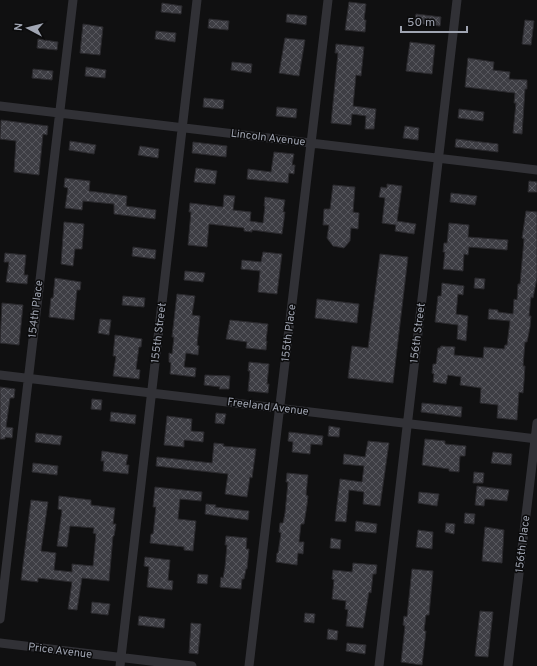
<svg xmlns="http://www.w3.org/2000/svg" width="537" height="666" font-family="Overpass,sans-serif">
	<defs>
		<pattern id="building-cross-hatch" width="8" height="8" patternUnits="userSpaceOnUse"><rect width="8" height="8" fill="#3e3e44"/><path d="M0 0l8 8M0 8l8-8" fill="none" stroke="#57575d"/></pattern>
	</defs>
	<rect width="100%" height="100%" fill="#101011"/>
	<path fill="url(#building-cross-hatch)" stroke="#2a292d" d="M349,2L366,4L364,20H366L365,32L345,30Z
		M162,3L182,6L181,14L161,12Z
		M287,14L307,16L306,25L286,22Z
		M416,14L441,17L440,26L415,23Z
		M209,19L229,21L228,30L208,28Z
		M525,20L534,21L531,45L522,44Z
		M83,24L103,27L100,55L80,53Z
		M156,31L176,33L175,42L155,39Z
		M285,38L305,40L299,76L279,73Z
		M38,39L58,42L57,50L37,48Z
		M410,42L435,45L432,74L406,71Z
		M336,44L364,47L361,76L356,75L353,106L376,109L374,129H365L366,116L352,114L351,125L331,123L338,53H335Z
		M468,58L494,62L493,70L510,72L509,79L527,80V89H525L522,134L513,133L516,103H514L515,93L465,87Z
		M232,62L252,64L251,73L231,70Z
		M86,67L106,70L105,78L85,76Z
		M33,69L53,71L52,80L32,78Z
		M204,98L224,100L223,109L203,107Z
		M277,107L297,109L296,118L276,116Z
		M459,109L484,112L483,121L458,118Z
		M1,120L48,126L47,135L43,134L39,175L14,172L16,141L0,139Z
		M405,126L419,128L418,140L403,138Z
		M456,139L498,144V152L455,147Z
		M70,141L96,145L94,154L69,150Z
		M193,142L227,146L226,157L192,153Z
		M140,146L159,149L158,158L138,155Z
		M274,152L294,154L292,165H295L294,174L289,173L288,183L247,179L248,169L271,172Z
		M196,168L217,171L215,184L194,182Z
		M65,178L90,181L89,191L127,196L126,206L156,210L155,219L114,214V204L83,201L82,210L65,208L68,188L64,187Z
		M529,181L537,182V192H528Z
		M387,184L402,186L397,221L416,224L414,234L395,231L396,225L382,223L385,198L379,197L381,187L387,188Z
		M333,185L355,187L353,212L359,213L358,229L351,228L350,241L344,248L333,246L327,238L329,225H323L324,209H330Z
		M451,193L477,196L475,205L450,202Z
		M224,195L235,196L233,210L251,212L250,221L263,223L265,206H264L265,197L285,200L283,212H285L282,234L252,230V232L244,231V228L209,224L207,247L188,245L191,212H189L190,203L223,207Z
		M526,211L537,212V278L533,298L531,297L529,316H531L530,327L527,342H525L523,366H525L524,381L523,393L519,392L517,420L497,418L498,405L480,403L481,388L460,385L461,377L448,375L446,384L433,382L434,374L432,373L433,364H436L438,348H440L441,346L455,347L454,355L483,358L484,347L504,349L505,345H507L510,321L488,319L489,309L498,310V312L513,314L514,299L517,300L518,284H520L524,239L522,238Z
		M64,222L84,224L82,249H75L73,266L61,264Z
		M449,223L469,225L468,237L508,240L507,250L469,247L468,255L464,254L463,271L443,269L445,252H443L444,243H447Z
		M133,247L156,250L155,259L132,256Z
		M263,252L282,254L277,294L258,292L260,271L241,269L242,260L261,262Z
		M5,253L26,255L24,275H28L27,284L6,282L9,262H4Z
		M380,254L408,257L393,383L348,378L352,346L368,348Z
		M185,271L205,273L203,282L184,280Z
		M55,278L81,282L80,290H77L74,320L49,317L51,298H53Z
		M475,278L485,279L484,289L474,288Z
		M442,283L464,286L463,295L458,294L456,314L468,316L466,341L457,339L458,325L435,322L438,296H441Z
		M177,294L195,296L192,315L200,316L197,345L199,346L198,355L186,353L184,367L196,368L195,377L170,374L171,363L169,362V353L172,354L174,337H172Z
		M123,296L145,298L144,307L122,305Z
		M317,299L359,304L357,323L315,318Z
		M2,303L23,305L19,345L0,343Z
		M100,319L111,320L109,335L98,333Z
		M230,320L268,324L266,341H267L266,350L246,348L247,342L226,339Z
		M115,335L142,339L141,347H139L136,369L140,370L139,379L113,376L116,356H113Z
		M249,362L269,364L267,384H269L268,393L248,391L250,371H248Z
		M205,375L230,376L229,389H219L220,387L204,385Z
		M0,387L15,389L14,398H10L6,427L13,428L12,438L5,437V439H0Z
		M92,399L102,400L101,410L91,409Z
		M422,403L462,407L461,417L421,412Z
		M111,412L136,415L135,424L110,421Z
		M216,413L226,414L224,424L215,423Z
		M167,416L192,419L191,431L204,432L203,442L184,440V447L164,445Z
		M329,426L340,428L339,437L328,436Z
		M289,432L323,436L322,445L311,444L310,454L292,452L293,442L288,441Z
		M36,433L62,436L60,445L35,442Z
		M425,439L445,441V444L466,446L465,456H460L459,472L449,471V469L422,465Z
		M368,441L389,443L380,506L363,504L364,492L349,490L346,522L335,521L340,479L362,482L364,466L343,464L344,454L365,457Z
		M214,443L224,444L223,446L256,449L252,478L250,477L247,497L225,494L228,474L156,466L157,457L212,463Z
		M102,451L128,455L126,465H129L128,474L103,471L104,461H101Z
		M493,452L512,454L511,465L491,463Z
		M33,463L58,466L57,475L32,472Z
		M474,472L484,473L483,483H473Z
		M287,473L308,475L306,495L308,496L307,505L304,524H301L299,542H304L303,554L298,553L297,565L276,562L277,553H278L281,533L279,532L280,523H283L285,513L288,482H286Z
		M477,486L509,490L507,501L485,499L484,506L475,505Z
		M155,487L202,492L201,501L180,499L178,519L196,521L193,551L184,550V547L150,543L151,534H153L156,507H153Z
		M419,492L439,494L437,506L418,503Z
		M59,496L91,500V505L115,508L113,524H116L114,536H113L109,581L82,578L77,610L68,609L72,582L38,578V582L21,580L31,500L48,502L41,551L56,553L54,570L72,572V564L93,566L96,534L93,533L94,528L70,526L67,547L57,546L62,510L58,509Z
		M206,504L216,505L215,507L249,511L248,520L205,514Z
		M465,513L475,514L474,524L464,523Z
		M356,521L377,524L376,533L355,531Z
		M446,523L455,524L454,534L445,532Z
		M485,527L504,530L502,563L482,561Z
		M418,530L433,532L432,549L416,547Z
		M226,536L247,538L246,549H249L247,569H246L244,579H242L241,589L220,587L221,577L223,578L225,567L227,545H225Z
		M331,538L341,540L340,549L330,548Z
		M145,557L170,560L168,580L173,581L172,590L147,587L149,567L144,566Z
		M353,563L377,565L376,574H373L371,593L369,592L363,628L346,626L348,610L345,609L346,601L332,599L334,580L332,579L333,570L352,572Z
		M412,569L433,571L429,615H426L424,631H426L422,665L401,662L405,626L403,625L404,616L407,617Z
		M198,574L208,575L207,584L197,583Z
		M92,602L110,604L108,615L91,613Z
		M480,611L493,612L488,657L475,656Z
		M305,613L315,614L314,623L304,622Z
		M139,616L165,619L164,628L138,625Z
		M191,623L201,624L198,654L189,653Z
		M328,629L338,631L337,640L327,639Z
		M347,643L366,645L365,654L346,651Z"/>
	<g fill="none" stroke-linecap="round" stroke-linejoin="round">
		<path stroke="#313136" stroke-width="9" d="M0,106L537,170
			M0,375L537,439
			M0,619L73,0
			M0,643L192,666
			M120,666L197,0
			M249,666L328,0
			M379,666L457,0
			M508,666L537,423"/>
	</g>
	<g text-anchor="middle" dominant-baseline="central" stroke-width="3" stroke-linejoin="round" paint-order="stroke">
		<g font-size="11" fill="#a0a5b2" stroke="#0b0b0c">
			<text transform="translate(268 138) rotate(7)">Lincoln Avenue</text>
			<text transform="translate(36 309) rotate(-83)">154th Place</text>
			<text transform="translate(159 333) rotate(-83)">155th Street</text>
			<text transform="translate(289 333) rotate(-83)">155th Place</text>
			<text transform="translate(418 333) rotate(-83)">156th Street</text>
			<text transform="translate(268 407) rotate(7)">Freeland Avenue</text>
			<text transform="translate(523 544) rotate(-83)">156th Place</text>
			<text transform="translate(60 651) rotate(7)">Price Avenue</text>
		</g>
	</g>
	<g transform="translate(28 28) rotate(277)" stroke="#0b0b0c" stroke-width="3" paint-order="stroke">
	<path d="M0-3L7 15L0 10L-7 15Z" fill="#a0a5b2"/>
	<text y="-6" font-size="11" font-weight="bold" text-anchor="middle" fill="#a0a5b2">N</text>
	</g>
	<path d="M401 26v6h66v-6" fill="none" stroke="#a0a5b2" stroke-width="2"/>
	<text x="407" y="26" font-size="12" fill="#a0a5b2" stroke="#0b0b0c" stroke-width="3" paint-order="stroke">50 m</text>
</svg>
